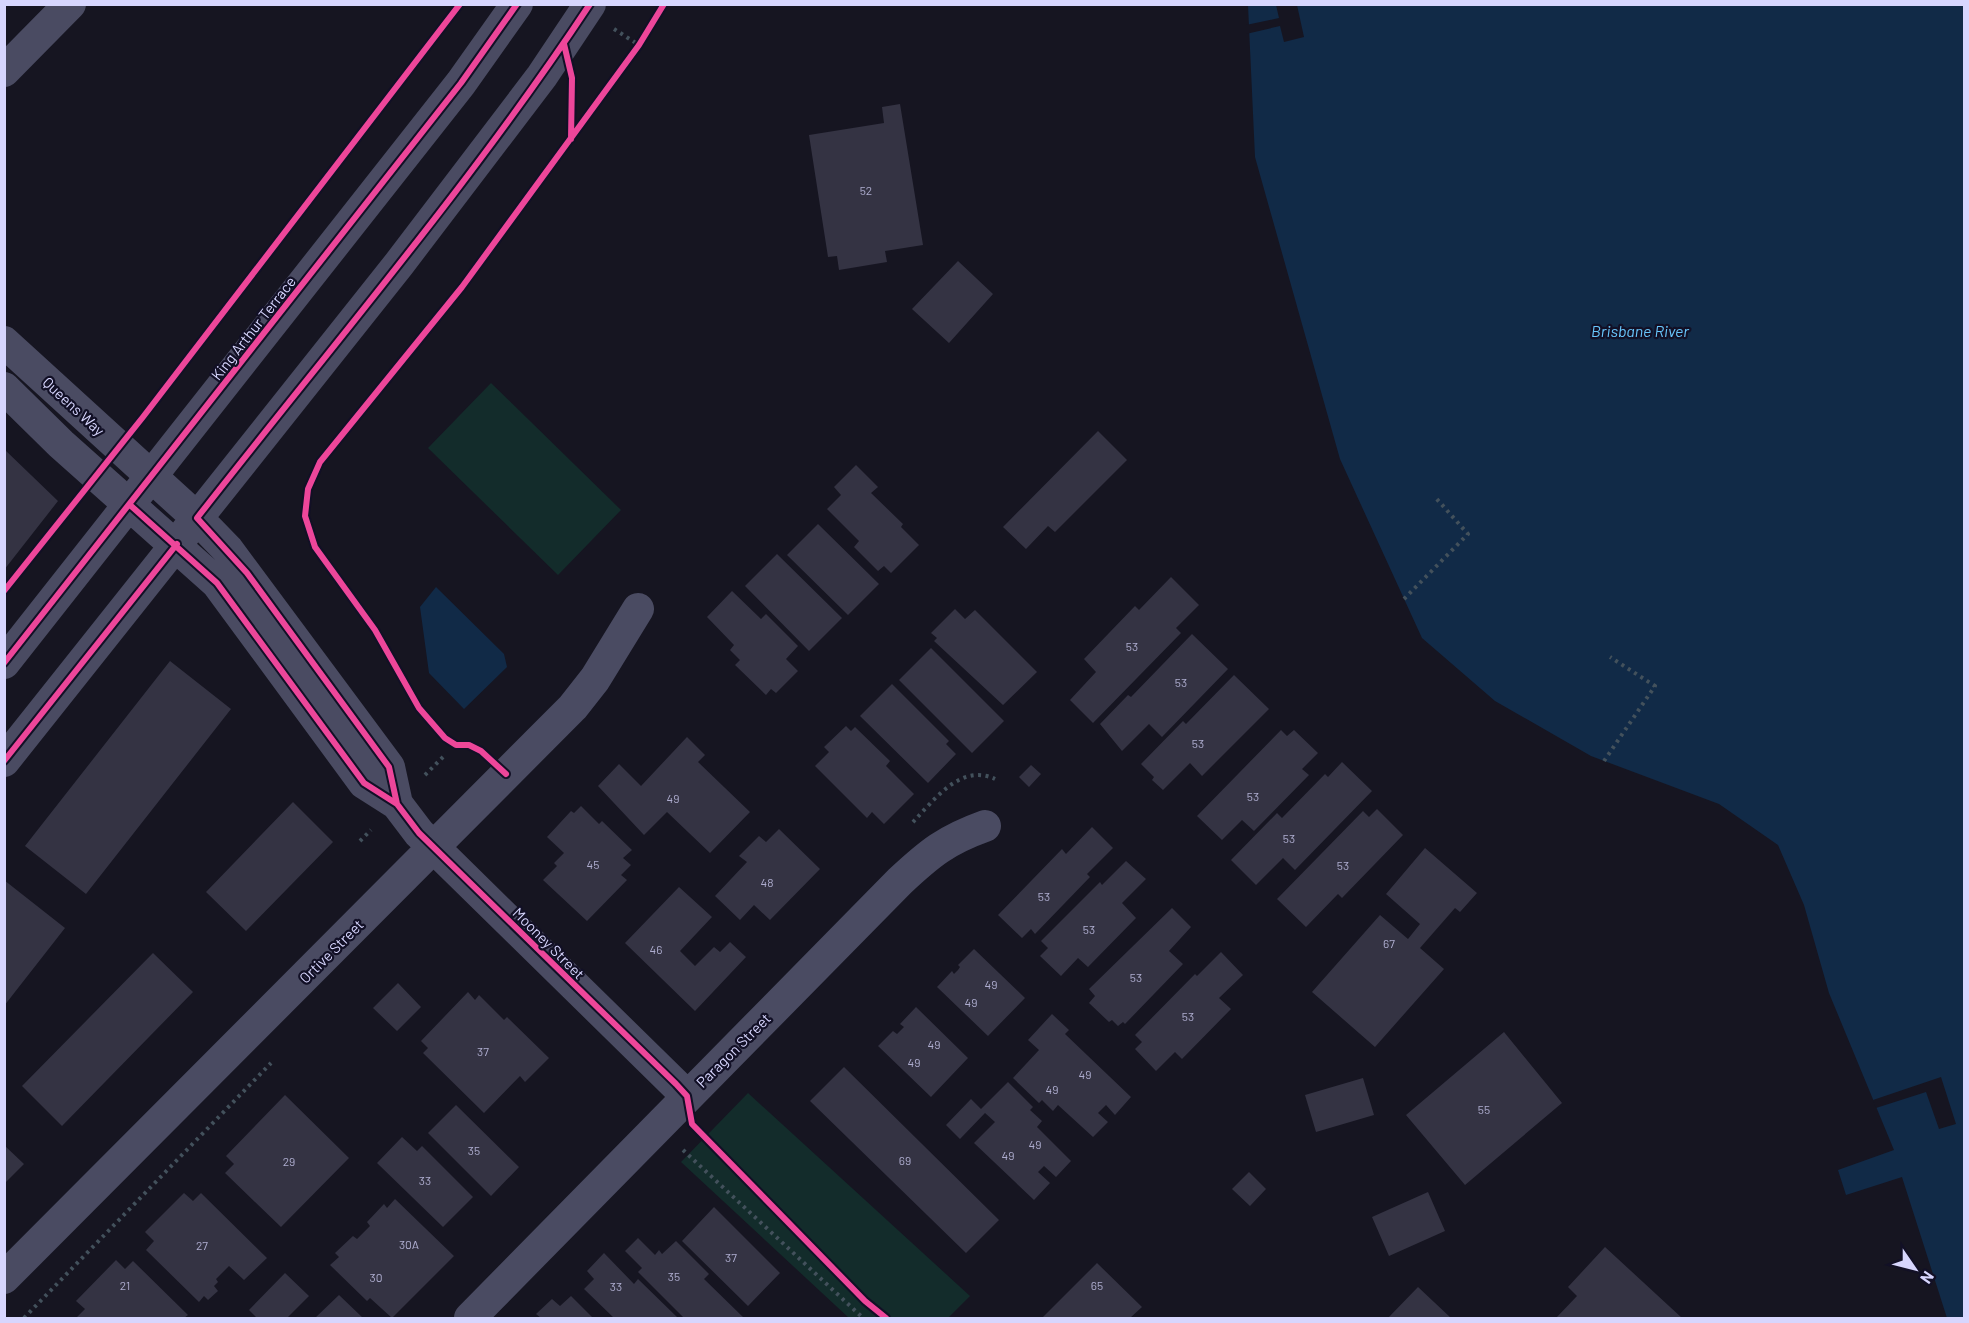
<svg xmlns="http://www.w3.org/2000/svg" width="1969" height="1323" font-family="Barlow,sans-serif">
	<rect width="100%" height="100%" fill="#161521"/>
	<path fill="#132c2b" d="M491,383L621,510L558,575L428,448Z
		M748,1093L970,1296L948,1318H849L681,1162Z"/>
	<path fill="#112a47" d="M1248,5H1964V1318H1947L1902,1177L1846,1195L1838,1170L1894,1150L1829,993L1804,905L1778,845L1719,804L1591,756L1495,701L1422,638L1340,459L1255,157Z
		M436,587L504,654L507,667L464,709L429,673L420,607Z"/>
	<path fill="#161521" d="M1276,5H1297L1304,37L1284,42L1280,26L1246,34V25L1279,18Z
		M1941,1077L1956,1124L1939,1129L1926,1092L1876,1108L1873,1100Z"/>
	<path fill="#343343" d="M900,104L923,245L885,251L887,262L839,270L837,256L828,257L809,135L884,123L882,107Z
		M958,261L993,294L949,343L912,309Z
		M1098,431L1127,460L1055,532L1048,526L1026,549L1003,527Z
		M4,449L58,501L4,570Z
		M856,465L878,487L871,493L903,524L901,527L919,545L891,573L884,566L878,571L854,547L859,541L827,509L841,495L834,487Z
		M818,524L879,584L848,615L787,555Z
		M777,554L842,618L809,651L745,586Z
		M1171,577L1199,605L1176,628L1181,633L1093,723L1070,700L1096,672L1084,659L1135,606L1139,610Z
		M732,591L761,619L766,614L798,646L786,659L798,671L776,693L771,689L766,695L735,665L740,660L730,650L734,645L707,617Z
		M955,609L965,619L975,610L1037,672L1003,705L934,641L937,638L931,633Z
		M1192,634L1228,669L1162,737L1149,724L1122,751L1100,724L1128,695L1131,697Z
		M931,648L1004,721L972,753L899,680Z
		M170,661L231,709L86,894L25,846Z
		M1234,675L1269,709L1202,776L1190,763L1163,790L1152,780L1154,777L1141,764L1183,721L1186,724Z
		M892,684L949,741L946,744L956,754L928,783L860,716Z
		M846,726L851,731L855,727L890,761L886,766L914,794L884,824L872,812L867,818L815,766L829,752L824,747Z
		M1281,730L1287,736L1294,730L1318,753L1302,769L1309,775L1254,831L1242,820L1222,840L1197,816Z
		M687,737L705,755L698,762L750,812L710,853L667,812L644,835L598,786L619,764L641,786Z
		M1342,762L1372,791L1295,870L1283,858L1256,885L1231,860L1277,813L1282,818L1325,774L1328,777Z
		M1031,765L1041,774L1029,787L1019,777Z
		M293,802L333,842L246,931L206,892Z
		M581,806L599,824L602,821L632,850L623,858L631,865L621,875L627,880L587,921L543,880L557,866L554,863L564,853L547,837L571,811L574,813Z
		M1377,809L1403,835L1342,898L1338,894L1306,927L1277,899L1363,811L1369,817Z
		M1092,827L1113,848L1087,874L1090,877L1035,934L1031,929L1022,938L998,915L1062,849L1066,854Z
		M779,829L820,869L770,920L754,905L740,920L715,896L747,862L739,856L759,836L766,842Z
		M1425,848L1477,893L1460,912L1455,908L1420,948L1444,969L1375,1047L1312,992L1380,915L1408,939L1420,924L1386,894Z
		M1126,861L1146,879L1122,903L1136,918L1088,967L1078,958L1061,976L1040,956L1048,948L1041,941L1100,882L1102,885Z
		M4,880L65,928L4,1006Z
		M679,887L712,917L680,951L695,966L714,947L720,952L730,942L746,957L695,1011L625,943Z
		M1172,908L1191,927L1169,951L1183,964L1125,1024L1123,1022L1118,1026L1112,1020L1109,1022L1089,1003L1095,996L1089,989Z
		M974,949L1025,998L988,1036L937,987L952,971L954,974L958,970L960,967L958,965Z
		M1221,952L1243,975L1219,998L1231,1009L1182,1059L1175,1052L1156,1071L1135,1049L1142,1042L1135,1035L1195,974L1197,976Z
		M153,953L193,992L62,1126L22,1086Z
		M398,983L421,1007L397,1031L373,1008Z
		M468,992L475,1000L479,995L504,1020L507,1017L549,1058L525,1082L520,1076L484,1113L423,1053L428,1048L421,1041Z
		M916,1007L968,1058L931,1097L878,1046L893,1031L897,1034L904,1027L900,1024Z
		M1052,1014L1069,1030L1065,1034L1131,1097L1115,1115L1106,1105L1098,1113L1108,1122L1093,1137L1058,1105L1053,1111L1042,1100L1039,1103L1013,1078L1039,1050L1028,1040Z
		M1504,1032L1562,1103L1465,1185L1406,1115Z
		M844,1067L999,1220L966,1253L810,1101Z
		M1363,1078L1374,1115L1316,1132L1305,1095Z
		M1008,1082L1033,1107L1030,1110L1042,1121L1037,1127L1071,1161L1056,1177L1044,1166L1038,1172L1050,1183L1034,1200L974,1143L995,1122L985,1113L960,1139L946,1125L971,1099L981,1109Z
		M285,1095L349,1158L281,1227L225,1173L234,1164L226,1156Z
		M456,1105L519,1167L491,1196L428,1133Z
		M402,1137L417,1151L422,1146L473,1197L443,1227L377,1163Z
		M4,1145L24,1164L4,1184Z
		M1249,1172L1266,1189L1250,1206L1232,1189Z
		M1428,1192L1445,1231L1389,1256L1372,1217Z
		M184,1193L193,1201L201,1193L267,1258L244,1280L229,1266L216,1279L218,1282L214,1286L218,1291L208,1300L204,1296L199,1302L146,1250L154,1241L145,1232Z
		M395,1199L454,1256L392,1318L370,1298L367,1301L330,1265L339,1257L335,1253L353,1236L357,1239L370,1226L367,1222L384,1204L387,1208Z
		M714,1207L780,1273L748,1306L682,1241Z
		M638,1238L655,1255L659,1250L662,1254L676,1241L709,1274L704,1279L744,1318H684L638,1272L642,1268L625,1251Z
		M1605,1247L1682,1318H1556L1577,1296L1568,1287Z
		M604,1253L634,1284L638,1279L678,1318H614L584,1289L594,1279L587,1271Z
		M116,1260L125,1269L133,1261L188,1315L184,1318H76L85,1309L76,1301Z
		M1097,1263L1142,1307L1130,1318H1042Z
		M285,1273L309,1296L287,1318H257L249,1310Z
		M1418,1287L1451,1318H1388Z
		M339,1295L363,1318H315Z
		M571,1296L593,1318H541L536,1314L552,1299L560,1306Z"/>
	<g fill="none" stroke-linecap="round" stroke-linejoin="round">
		<path stroke="#43515c" stroke-width="4" stroke-dasharray="3 4.5" stroke-linecap="butt" d="M614,29L639,45
			M1404,599L1468,534L1435,497
			M1604,761L1655,686L1610,657
			M425,775L445,755
			M913,822C935,799 961,763 995,779
			M360,841L371,830
			M683,1150L863,1318
			M24,1318L271,1063"/>
		<path stroke="#4a4b62" stroke-width="32" d="M4,71L70,4
			M4,342L197,518L228,550L389,767L397,804
			M4,388L61,444L217,583L364,783L397,804L419,833L687,1096
			M4,663L461,83L517,4
			M4,761L399,264L542,76L590,4
			M4,1278L573,707L595,679L638,609
			M470,1318L900,881C930,853 946,840 985,826"/>
		<defs>
			<path id="cycleway" d="M564,44L572,78L571,139
				M130,505L217,583L364,783L397,804L419,833L676,1084L687,1096L692,1124L865,1301L886,1318
				M4,591L143,417L460,4
				M4,663L461,83L517,4
				M4,761L177,544
				M506,774L481,751L469,745H456L445,738L419,708L375,630L315,547L305,516L308,489L320,462L462,287L639,45L664,4
				M397,804L389,767L247,573L197,518C330,348 471,184 590,4"/>
		</defs>
		<use href="#cycleway" stroke="#121026" stroke-width="10"/>
		<use href="#cycleway" stroke="#ed469a" stroke-width="6"/>
	</g>
	<g text-anchor="middle" dominant-baseline="central" stroke-width="4.5" stroke-linejoin="round" paint-order="stroke">
		<g font-size="12" fill="#aeadcf">
			<text x="866" y="190">52</text>
			<text x="1132" y="646">53</text>
			<text x="1181" y="682">53</text>
			<text x="1198" y="743">53</text>
			<text x="1253" y="796">53</text>
			<text x="673" y="798">49</text>
			<text x="1289" y="838">53</text>
			<text x="593" y="864">45</text>
			<text x="1343" y="865">53</text>
			<text x="767" y="882">48</text>
			<text x="1044" y="896">53</text>
			<text x="1089" y="929">53</text>
			<text x="1389" y="943">67</text>
			<text x="656" y="949">46</text>
			<text x="1136" y="977">53</text>
			<text x="991" y="984">49</text>
			<text x="971" y="1002">49</text>
			<text x="1188" y="1016">53</text>
			<text x="934" y="1044">49</text>
			<text x="483" y="1051">37</text>
			<text x="914" y="1062">49</text>
			<text x="1085" y="1074">49</text>
			<text x="1052" y="1089">49</text>
			<text x="1484" y="1109">55</text>
			<text x="1035" y="1144">49</text>
			<text x="474" y="1150">35</text>
			<text x="1008" y="1155">49</text>
			<text x="905" y="1160">69</text>
			<text x="289" y="1161">29</text>
			<text x="425" y="1180">33</text>
			<text x="409" y="1244">30A</text>
			<text x="202" y="1245">27</text>
			<text x="731" y="1257">37</text>
			<text x="674" y="1276">35</text>
			<text x="376" y="1277">30</text>
			<text x="125" y="1285">21</text>
			<text x="1097" y="1285">65</text>
			<text x="616" y="1286">33</text>
		</g>
		<g font-size="15" fill="#d7d6fe" stroke="#121026">
			<text transform="translate(253 328) rotate(-52)">King Arthur Terrace</text>
			<text transform="translate(74 406) rotate(43)">Queens Way</text>
			<text transform="translate(549 943) rotate(45)">Mooney Street</text>
			<text transform="translate(331 951) rotate(-45)">Ortive Street</text>
			<text transform="translate(733 1050) rotate(-45)">Paragon Street</text>
		</g>
		<g font-size="16" font-style="italic" fill="#68c5fb" stroke="#121026">
			<text x="1640" y="330">Brisbane River</text>
		</g>
	</g>
	<rect width="1969" height="1323" fill="none" stroke="#d7d6fe" stroke-width="12"/>
	<g transform="translate(1915 1269) rotate(125)" stroke="#121026" stroke-width="4.5" paint-order="stroke">
	<path d="M0-4.5L10 22L0 15L-10 22Z" fill="#d7d6fe"/>
	<text y="-9" font-size="16" font-weight="bold" text-anchor="middle" fill="#d7d6fe">N</text>
	</g>
</svg>
